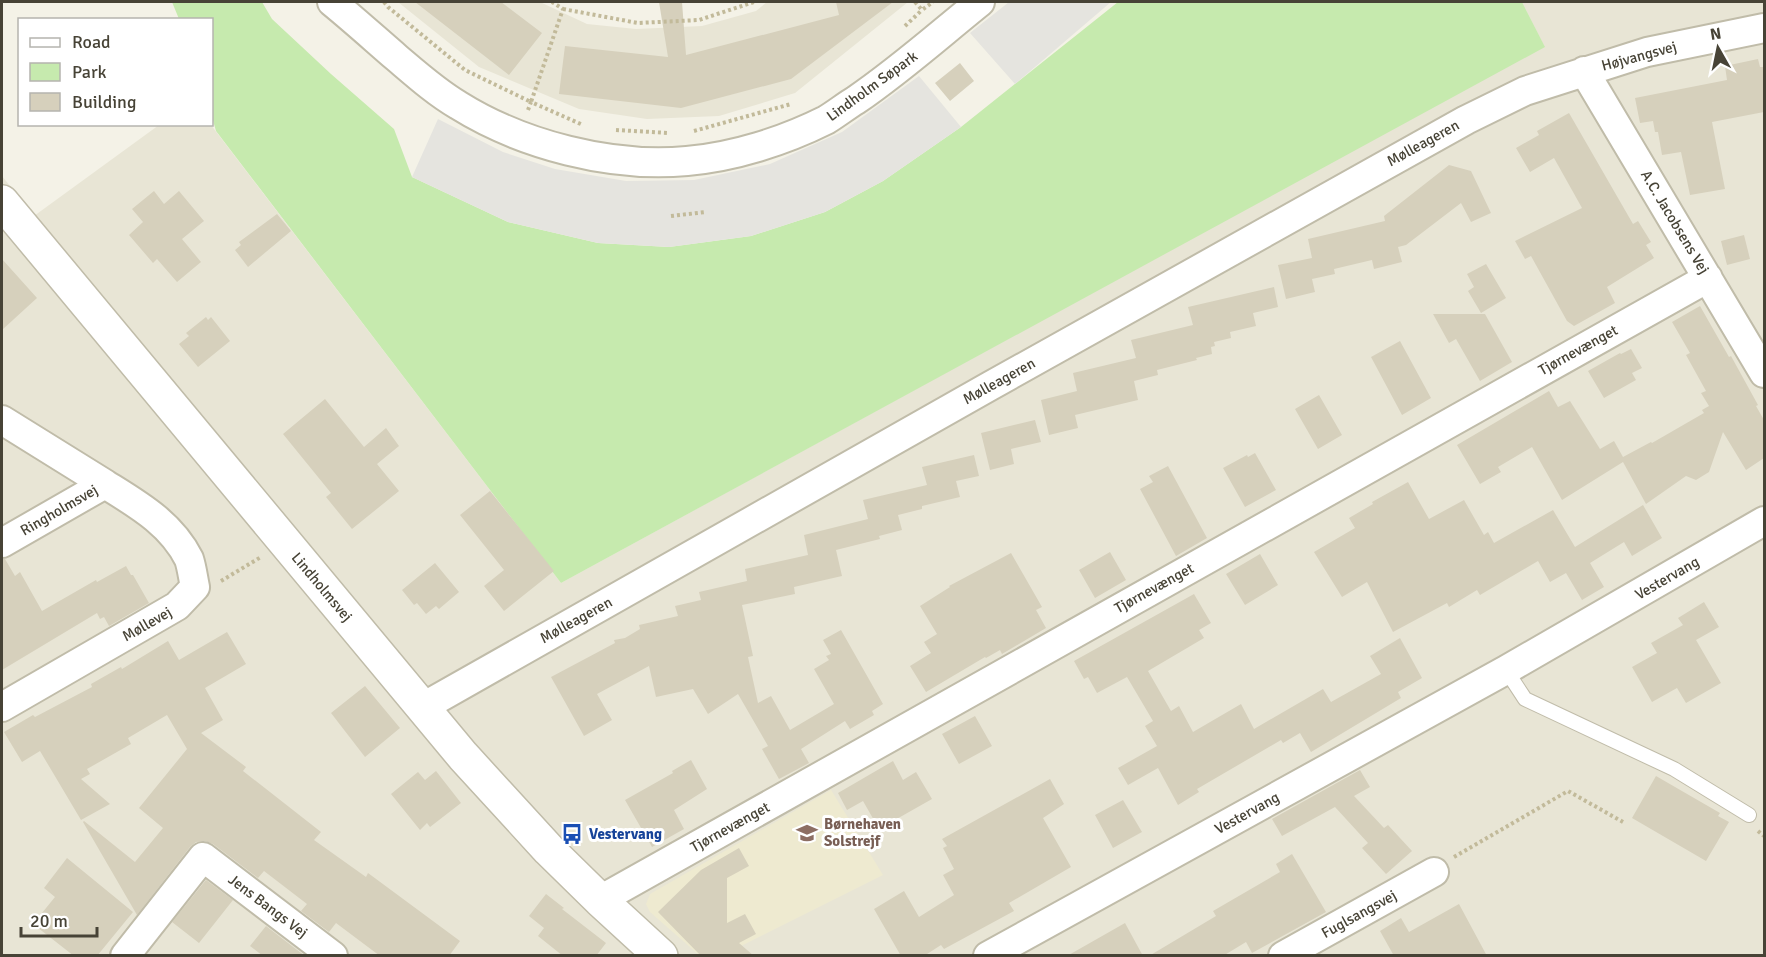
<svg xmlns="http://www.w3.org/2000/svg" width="1766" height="957" font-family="Signika,sans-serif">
	<rect width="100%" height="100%" fill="#f4f2e7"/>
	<path fill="#e8e5d5" d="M398,2H540L587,24L636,29L702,26L756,11L767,2H908L795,93L719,116L647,119L579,109L479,67Z
		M1522,2H1764V955H2V176L34,216L159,125H211L561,583L1544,46Z"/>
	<path fill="#eeead0" d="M831,790L883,875L723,955H699L650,912L646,904L650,894Z"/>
	<path fill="#c6eaae" d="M172,2H262L272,19L331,74L394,129L412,177L508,222L598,243L669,247L751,236L825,212L883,181L961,127L1118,2H1522L1545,47L561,583L216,131L212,117V20L179,19Z"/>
	<path fill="#e5e4df" d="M1009,2H1111L1015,84L970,33Z
		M919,76L961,127L883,181L825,212L751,236L669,247L598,243L508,222L412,177L438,119L503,152L555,169L626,181L694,180L770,164L842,132Z"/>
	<path fill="#d6d0bc" d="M415,2H501L542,33L509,75Z
		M659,2H682L686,55L839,15L836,2H893L791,79L681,108L559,94L565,46L668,57Z
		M1758,59L1760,67H1764V112L1712,122L1725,189L1690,195L1681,152L1662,155L1658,132H1655L1653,121L1640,123L1635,98L1727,80L1725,66Z
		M960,63L974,81L950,101L935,83Z
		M1569,113L1633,224L1638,221L1651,242L1646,245L1654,258L1607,287L1615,303L1574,326L1567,321L1531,256L1525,259L1515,241L1582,208L1554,158L1530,172L1516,148L1539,135L1537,131Z
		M1449,165L1471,171L1491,213L1471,222L1461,203L1406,245L1398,247L1402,262L1374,269L1372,260L1334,269L1335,274L1312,279L1315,292L1286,299L1278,265L1312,258L1308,239L1385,221L1384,216Z
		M154,191L164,204L179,191L204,221L182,239L201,262L177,282L157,259L153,263L129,235L143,222L132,209Z
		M277,214L291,231L248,267L235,250L241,245L239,242Z
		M1744,235L1750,259L1727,265L1721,241Z
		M2,259L37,298L2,330Z
		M1486,264L1506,298L1481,313L1468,291L1474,287L1467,274Z
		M1274,287L1278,307L1253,313L1256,326L1230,332L1231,338L1214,342L1215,346L1211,347L1212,354L1196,358L1197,360L1157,370L1158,375L1134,381L1138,400L1075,415L1078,428L1049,435L1041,400L1077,391L1073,373L1136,358L1131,340L1193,325L1188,307Z
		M1700,306L1729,357L1731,356L1758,405L1756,406L1764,420V458L1746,470L1723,432L1709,472L1696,480L1686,476L1646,504L1623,462L1562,500L1532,447L1498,467L1501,472L1480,484L1457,445L1549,391L1558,407L1570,401L1600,449L1614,441L1623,457L1651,442L1652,443L1704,413L1702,410L1709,406L1701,393L1706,391L1686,355L1690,353L1672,322Z
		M1433,314H1485L1512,362L1480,381L1456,339L1449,343Z
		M206,317L208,320L211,317L230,341L198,367L179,344L189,336L186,333Z
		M1400,341L1431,398L1402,415L1371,357Z
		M1631,349L1642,368L1632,373L1636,380L1604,398L1588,371L1620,353L1621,354Z
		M1319,395L1342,435L1318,449L1295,409Z
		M325,399L364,447L386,428L399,446L377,464L399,491L352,529L326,497L331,493L283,434Z
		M1035,420L1041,442L1011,449L1014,464L990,470L981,433Z
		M1255,453L1276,490L1245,507L1223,468L1247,455L1248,457Z
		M974,455L979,476L956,481L960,497L922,506V509L898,515L902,530L879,536L880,539L836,550L842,576L794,587L795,594L742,605L753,656L748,657L758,703L771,696L790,730L834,704L814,669L829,660L826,656L831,654L823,640L841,630L883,704L872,711L874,715L850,729L845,721L801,749L809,763L779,779L762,749L768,746L738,694L708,714L693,689L656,697L649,666L597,694L612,720L584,736L551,677L615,643L614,640L625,638L640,629L639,625L678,616L675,606L701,600L699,592L747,581L745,569L808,555L804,535L868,519L863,500L927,485L922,467Z
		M1168,466L1207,538L1176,556L1140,489L1153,482L1149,476Z
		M1408,482L1429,519L1464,500L1484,535L1488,532L1494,543L1553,510L1575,547L1643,505L1662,538L1632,556L1624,542L1590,563L1604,587L1582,600L1566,573L1550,582L1538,561L1480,595L1477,590L1449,607L1447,603L1393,632L1367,582L1342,597L1314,552L1355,528L1349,518L1373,504L1372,502Z
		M490,491L554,571L504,611L484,586L504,570L460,515Z
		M1110,552L1126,580L1095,598L1079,570Z
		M1011,553L1042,607L1036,610L1046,628L1002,654L1000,650L986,658L985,657L926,692L910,666L931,653L924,642L937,634L920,606L950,587L949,586Z
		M1260,554L1278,585L1245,605L1226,574Z
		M2,559H5L15,576L20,572L42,611L96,580L97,582L126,566L131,575H133L149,603L109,626L104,617L100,619L97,613L2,670Z
		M435,563L459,592L439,609L436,606L426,614L417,603L414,605L402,590Z
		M1194,594L1211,623L1199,630L1204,638L1148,671L1171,711L1179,706L1193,732L1241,704L1254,729L1323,689L1331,702L1381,674L1370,656L1400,638L1422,678L1398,692L1401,698L1311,752L1300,733L1283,743L1281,740L1197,789L1199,792L1178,805L1158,768L1128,785L1118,768L1157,746L1145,726L1153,721L1127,677L1097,693L1088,677L1084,679L1074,661Z
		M1704,602L1719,627L1696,640L1721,683L1686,703L1677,688L1652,702L1632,667L1657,653L1651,643L1683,625L1678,618Z
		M227,632L246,664L205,688L223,720L201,733L246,767L243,771L321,832L314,840L366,877L368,873L460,941L449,956H380L336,923L329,932L301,911L307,904L264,871L258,878L213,844L205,841L196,842L190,847L137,915L83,822L84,821L135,862L163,828L139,808L187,749L167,715L128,738L131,744L87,769L90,774L81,779L110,804L81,820L40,751L22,762L4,732L33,715L35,717L92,687L91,684L121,667L122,669L168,641L179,660Z
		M365,686L400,728L365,757L331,713Z
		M975,716L992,746L959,764L942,734Z
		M691,760L707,789L674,810L684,829L652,847L625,800L673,773L672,771Z
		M893,761L903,780L916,772L932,799L879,829L863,801L847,810L838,793Z
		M1360,770L1370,787L1354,796L1384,828L1388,825L1412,851L1386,874L1362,848L1368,843L1335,807L1282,836L1272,819Z
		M436,771L461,803L430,827L427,823L420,830L391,794L418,772L425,780Z
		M1656,776L1720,813L1718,816L1729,822L1706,861L1632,818Z
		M1050,779L1064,804L1043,818L1071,867L1009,903L1014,911L944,949L941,945L924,956H901L874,909L904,891L919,917L954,895L943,875L954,869L943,848L947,846L942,839Z
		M1123,800L1142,832L1113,848L1095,815Z
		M739,848L749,866L727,878V923L745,914L756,934L739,943L754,956H701L658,912L701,870Z
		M1292,854L1326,912L1252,953L1246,942L1223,956H1149L1216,916L1213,911L1280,872L1276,864Z
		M67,858L133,912L97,956H74L33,924L55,897L44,888Z
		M206,880L233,900L199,943L172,922Z
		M546,894L564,908L562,909L606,943L596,956H563L538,936L544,928L529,916Z
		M1459,904L1487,956H1394L1380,931L1401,918L1409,932Z
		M1125,923L1143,956H1067Z
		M266,926L305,956H263L250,946Z"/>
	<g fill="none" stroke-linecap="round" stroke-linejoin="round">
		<defs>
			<path id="service" d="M1506,670L1525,699L1674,769L1749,815"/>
			<path id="minor" d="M332,2C354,20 375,39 397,58C417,75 436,92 458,105C522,145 611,168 687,161C734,157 784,141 826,120C836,114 846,106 856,100C900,70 939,35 980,2
				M1584,71L1764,373
				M2,420L105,484L2,543
				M2,707L177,606L195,587C193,578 192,568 189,559C171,523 137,504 105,484
				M423,707L990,386L1466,120L1525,91L1647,52L1764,28
				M600,900L1708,278
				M125,956L203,857L333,956
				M988,956L1506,670L1764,521
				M1283,956L1434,872"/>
			<path id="tertiary" d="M2,202L463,756L549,850L600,900L661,956"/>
		</defs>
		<use href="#service" stroke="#c0bca9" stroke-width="16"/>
		<use href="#minor" stroke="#c0bca9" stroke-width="32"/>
		<use href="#tertiary" stroke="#c0bca9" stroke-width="36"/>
		<path stroke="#c2ba9a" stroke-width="4" stroke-dasharray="3 3" stroke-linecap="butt" d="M384,2L388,7L465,70L531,102L563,9L552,2
			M915,2L922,10L933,2
			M563,9L638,23L699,20L754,2
			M905,26L922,10
			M528,110L531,102L583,125
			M616,130L669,133
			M694,131L791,104
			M671,216L706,212
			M221,581L261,557
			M1758,831L1764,836
			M1454,857L1568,791L1623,822"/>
		<use href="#service" stroke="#fff" stroke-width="14"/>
		<use href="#minor" stroke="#fff" stroke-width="28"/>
		<use href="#tertiary" stroke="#fff" stroke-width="33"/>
	</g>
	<defs>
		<symbol id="school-bare" viewBox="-9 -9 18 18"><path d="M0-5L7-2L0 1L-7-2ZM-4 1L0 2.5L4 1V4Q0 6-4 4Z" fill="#8d6e63" stroke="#fff" stroke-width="2.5" paint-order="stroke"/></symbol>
		<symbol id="bus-bare" viewBox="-9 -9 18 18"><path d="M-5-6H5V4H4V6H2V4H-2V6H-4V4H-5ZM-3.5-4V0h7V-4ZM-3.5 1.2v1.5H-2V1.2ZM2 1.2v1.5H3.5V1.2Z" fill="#1a4fb4" stroke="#fff" stroke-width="2.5" paint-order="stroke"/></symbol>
	</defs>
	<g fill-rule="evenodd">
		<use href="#school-bare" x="792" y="818" width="30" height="30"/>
		<use href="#bus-bare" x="557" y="819" width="30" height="30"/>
	</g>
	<g text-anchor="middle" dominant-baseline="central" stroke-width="6" stroke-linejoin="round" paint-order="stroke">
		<g font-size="15" fill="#474336" stroke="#fff">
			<text transform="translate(1639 56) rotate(-15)">Højvangsvej</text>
			<text transform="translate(872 86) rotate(-36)">Lindholm Søpark</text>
			<text transform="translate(1423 143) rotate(-29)">Mølleageren</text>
			<text transform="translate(1675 222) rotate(59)">A.C. Jacobsens Vej</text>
			<text transform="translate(1578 350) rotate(-29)">Tjørnevænget</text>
			<text transform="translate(999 381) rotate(-29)">Mølleageren</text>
			<text transform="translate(59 510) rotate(-30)">Ringholmsvej</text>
			<text transform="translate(1667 578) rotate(-30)">Vestervang</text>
			<text transform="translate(322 587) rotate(50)">Lindholmsvej</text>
			<text transform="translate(1154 588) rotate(-29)">Tjørnevænget</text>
			<text transform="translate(576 620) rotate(-29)">Mølleageren</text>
			<text transform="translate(147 624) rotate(-30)">Møllevej</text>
			<text transform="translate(1247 813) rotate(-29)">Vestervang</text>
			<text transform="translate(730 827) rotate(-29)">Tjørnevænget</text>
			<text transform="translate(268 906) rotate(37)">Jens Bangs Vej</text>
			<text transform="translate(1359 914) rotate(-29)">Fuglsangsvej</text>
		</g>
		<g font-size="15" font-weight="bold" fill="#785e54" stroke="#fff" text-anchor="start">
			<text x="824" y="824">Børnehaven<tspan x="824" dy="17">Solstrejf</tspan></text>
		</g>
		<g font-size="15" font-weight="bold" fill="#164399" stroke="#fff" text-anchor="start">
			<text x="589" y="834">Vestervang</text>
		</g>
	</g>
	<rect width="1766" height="957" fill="none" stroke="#474336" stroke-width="6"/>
	<rect x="18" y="18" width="195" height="108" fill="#ffffff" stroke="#b5b4af" stroke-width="1.5"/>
	<rect x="30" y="38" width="30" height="9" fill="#ffffff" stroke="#b5b4af" stroke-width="1.5"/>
	<text x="72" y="48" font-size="18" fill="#474336">Road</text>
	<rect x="30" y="63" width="30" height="18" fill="#c6eaae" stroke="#b5b4af" stroke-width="1.5"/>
	<text x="72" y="78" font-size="18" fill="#474336">Park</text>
	<rect x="30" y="93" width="30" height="18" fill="#d6d0bc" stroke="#b5b4af" stroke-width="1.5"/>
	<text x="72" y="108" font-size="18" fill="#474336">Building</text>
	<g transform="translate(1718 48) rotate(351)" stroke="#ffffff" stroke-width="4.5" paint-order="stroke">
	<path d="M0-4.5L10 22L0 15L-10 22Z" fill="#474336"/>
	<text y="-9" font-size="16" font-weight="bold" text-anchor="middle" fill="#474336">N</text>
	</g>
	<path d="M21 927v9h76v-9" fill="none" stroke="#474336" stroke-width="3"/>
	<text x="30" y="927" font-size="18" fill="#474336" stroke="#ffffff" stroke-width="4.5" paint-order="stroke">20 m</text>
</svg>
